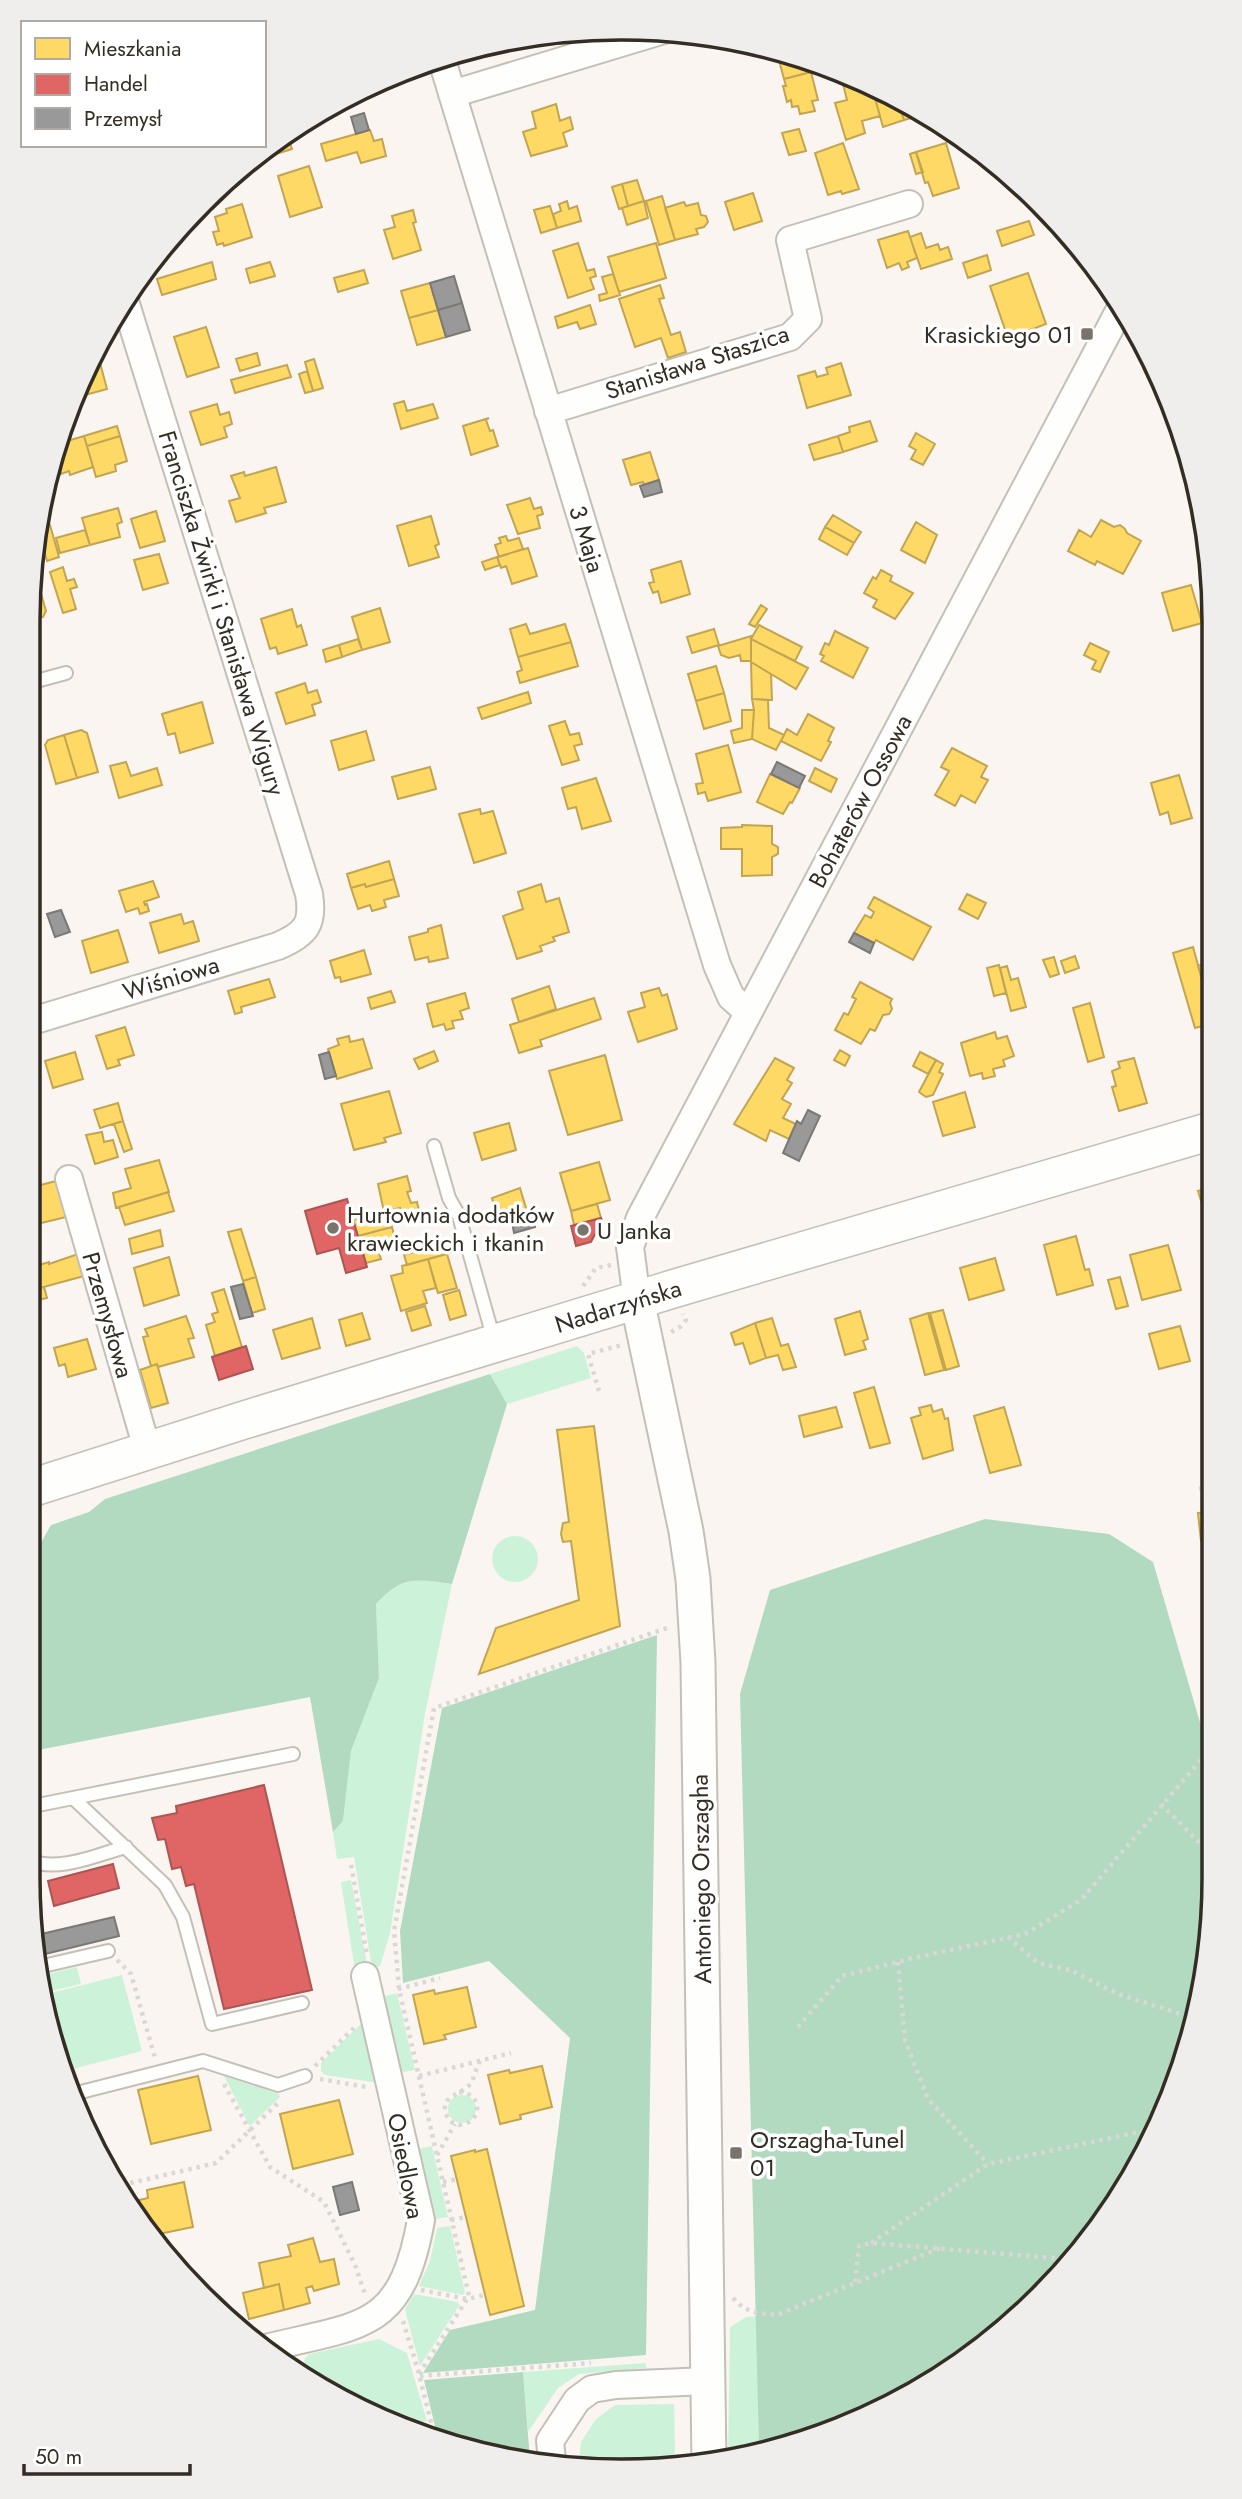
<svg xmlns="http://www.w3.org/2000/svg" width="1242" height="2499" font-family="Jost,sans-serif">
	<rect width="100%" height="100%" fill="#faf5f0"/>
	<path fill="#ccf3d9" d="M577,1346L584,1353L591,1378L507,1404L490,1374Z
		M492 1559a23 23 0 1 1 46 0a23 23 0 1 1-46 0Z
		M415,1579L452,1584L425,1714L390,1933L380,1966L372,1968L354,1857L337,1859L333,1832L343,1821L351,1751L379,1678L376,1604L390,1588Z
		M351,1880L368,1969L355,1971L341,1882Z
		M77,1967L81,1984L47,1992L44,1975Z
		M122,1975L142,2051L61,2072L47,1994Z
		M397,1993L415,2070L404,2072L400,2070L381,1997Z
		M365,2020L380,2083L325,2075L321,2071V2063Z
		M224,2076L279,2094L280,2097L251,2125H249Z
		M448 2109a14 14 0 1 1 28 0a14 14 0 1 1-28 0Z
		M432,2146L448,2217L430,2220L415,2150Z
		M450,2226L465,2292L463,2295L419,2286L430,2261L437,2228Z
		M414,2294L458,2302L459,2306L420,2366L406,2314L405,2309Z
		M757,2316L759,2447L728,2457L730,2327L746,2317Z
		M379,2339L407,2353L427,2421L394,2426L308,2380L304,2360L309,2354Z
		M646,2363V2368L579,2374L558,2388L528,2432L523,2372Z
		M674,2404L675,2448L673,2465L579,2462L581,2442L596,2419L615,2405Z"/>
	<path fill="#b2dac1" d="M490,1374L507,1404L452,1584C416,1579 402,1575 376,1604L379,1678L351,1751L343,1821L333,1832L310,1697L28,1752V1556L34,1555L51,1525L89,1512L105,1499Z
		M985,1519L1109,1534L1153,1562L1204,1736L1212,1740L1213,1916L1194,2031L1153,2140L1041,2297L883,2410L759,2447L740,1694L770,1590Z
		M657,1635L646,2355L423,2373L450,2330L535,2310L570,2038L489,1961L403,1983L400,1931L442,1708Z
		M523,2372L530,2460H505L438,2439L424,2380Z"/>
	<path fill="#ffd966" stroke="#c2a552" stroke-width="2" d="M776,49L807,61L811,72L784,79Z
		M811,72L818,100L812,101L815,111L800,114L798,106L792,107L791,100L787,102L783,86H786L784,79Z
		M849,76L871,84L880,116L862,121L865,133L846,140L835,103L847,100L843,84L851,82Z
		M893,96L897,98L904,120L883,127L876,102Z
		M904,103L922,115L904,120L899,104Z
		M556,104L560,121L570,117L573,129L563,133L567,146L531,156L523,132L536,128L532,112Z
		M799,129L806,151L789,155L782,133Z
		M370,130L374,141L382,139L386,156L361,163L357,152L326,161L321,144Z
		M287,134L292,149L266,157L264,152H262Z
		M843,143L859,189L842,194L841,191L828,195L815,153Z
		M946,143L959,188L933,196L928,182L925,183L916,152Z
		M916,152L923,172L916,174L910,154Z
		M309,166L322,207L290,217L278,176Z
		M637,180L644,201L628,206L622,184Z
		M622,184L628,206L619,209L612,187Z
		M753,193L762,221L734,230L725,202Z
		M662,196L675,240L659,245L646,201Z
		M567,201L569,209L577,206L581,221L557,228L553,214L561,211L559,204Z
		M644,201L648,218L627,225L622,208Z
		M684,202L686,206L698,203L701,215L706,216L708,222L704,227L696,229L698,234L675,240L665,208Z
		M242,204L252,237L224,246L223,243L217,245L213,232L219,231L215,217L227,213L226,209Z
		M550,206L557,228L541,233L534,210Z
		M413,210L416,222L413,223L421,250L393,259L384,230L395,227L392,216Z
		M1029,221L1034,235L1002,246L997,231Z
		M908,231L917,258L907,262L909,267L902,270L899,263L887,268L878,240Z
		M921,233L926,248L938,244L940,250L948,247L952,259L921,269L910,237Z
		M578,243L587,271L594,269L596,276L590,278L594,289L568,298L553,251Z
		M656,243L666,278L619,292L608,257Z
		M987,255L991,270L968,278L963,263Z
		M212,262L216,279L162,295L157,279Z
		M270,262L275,276L250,283L246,269Z
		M364,270L368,283L338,292L334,278Z
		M1028,273L1046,324L1022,333L1024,340L1015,343L1012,336L1008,338L990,286Z
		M613,274L620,295L600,301L599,295L607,293L602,277Z
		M430,283L438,310L409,318L401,291Z
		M660,285L664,298L659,299L671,335L680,332L686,352L668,358L661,338L635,347L619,299Z
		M590,305L596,324L580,329L577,322L558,328L555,317Z
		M438,310L446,337L417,345L409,318Z
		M206,327L219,367L187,377L174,337Z
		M257,353L260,365L240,371L236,359Z
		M99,359L107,389L74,398L88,363Z
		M314,359L323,388L313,391L305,362Z
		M841,363L851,395L807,408L798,376L815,371L817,377L828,374L826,368Z
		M287,365L291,377L235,393L231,380Z
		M307,371L313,391L305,393L299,374Z
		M404,401L407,411L433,404L438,418L401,429L394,404Z
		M217,404L220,415L229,412L232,424L224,427L227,437L201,445L190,412Z
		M489,418L486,420L490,431L493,430L498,446L471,455L463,426Z
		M870,421L877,441L843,452L838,436L850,432L849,427Z
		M117,426L120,436L87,446L84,436Z
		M916,433L935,444L923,465L911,459L916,450L909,446Z
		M84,436L93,467L70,475L69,471L61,474L55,451L57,444Z
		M120,436L127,461L115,465L116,471L96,477L87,446Z
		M838,436L843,452L814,460L809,445Z
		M55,451L61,474L47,478L48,468Z
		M650,452L659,480L644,485L643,482L631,485L623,460Z
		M276,467L286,502L264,508L266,513L236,522L229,501L240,498L231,476L244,472L245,476Z
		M530,498L534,509L541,507L543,514L537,516L540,528L518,534L507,505Z
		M118,508L122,522L117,524L120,537L90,545L82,518Z
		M156,511L165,541L140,548L131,519Z
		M833,515L861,532L854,543L825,527Z
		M431,516L439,544L435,546L439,557L409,566L397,526Z
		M1101,520L1114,527L1120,525L1125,529L1127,533L1141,541L1123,574L1097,561L1095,565L1068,551L1079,530L1091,537Z
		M916,522L937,535L925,563L901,550Z
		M50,525L59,557L47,561L38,531V528Z
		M825,527L854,543L847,555L819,539Z
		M85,530L90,545L60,553L56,538Z
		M506,536L508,541L519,538L523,549L499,557L495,545L501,543L499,538Z
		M528,548L537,576L512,584L506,566L501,568L497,557Z
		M159,554L168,583L143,590L134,560Z
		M497,557L500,565L485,570L482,562Z
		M681,561L690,594L661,603L658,591L653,593L649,583L654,582L651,570Z
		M63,567L67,581L74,579L77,587L70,589L76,609L63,613L50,572Z
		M881,570L892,576L890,581L913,593L895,619L873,607L877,600L864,593L873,577L876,579Z
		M35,573L46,611L43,617L29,621V583L31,574Z
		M1191,585L1202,623L1173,631L1162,593Z
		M761,605L767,609L755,627L749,624Z
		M380,608L390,642L362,650L352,617Z
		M292,609L297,627L301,625L307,645L278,654L276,647L270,649L261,619Z
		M526,624L530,634L565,624L571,642L518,657L510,629Z
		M759,625L802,647L795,661L751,639Z
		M714,629L719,645L692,653L687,637Z
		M835,631L868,648L853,678L821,661L824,656L820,654L825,643L829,645Z
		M751,636V661H741L740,655L729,658L721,655L718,646Z
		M358,639L362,650L342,657L339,645Z
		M751,639L808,668L796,689L751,662Z
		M571,642L578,666L520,683L517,672L522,670L518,657Z
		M1090,643L1109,652L1100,672L1092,669L1096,661L1084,655Z
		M339,645L342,657L326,662L323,650Z
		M751,662L771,674L772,700L752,699Z
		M716,666L724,693L696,701L688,674Z
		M305,683L308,693L317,690L321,702L312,705L315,715L286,724L276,693Z
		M528,692L531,703L482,719L478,708Z
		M724,693L731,721L704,729L696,701Z
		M752,699L768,700L769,728L784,735L776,750L752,739L754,710Z
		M202,702L213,743L180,753L175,733L168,735L162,714Z
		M742,710H754L752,739L734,743L731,731L742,728Z
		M808,714L834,728L828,741L831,742L821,761L781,741L787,729L797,735Z
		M565,721L570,735L579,733L582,744L574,746L579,760L562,765L549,726Z
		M81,730L87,733L98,772L77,778L64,735Z
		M366,731L374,760L339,770L331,741Z
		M64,735L77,778L56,784L45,745L48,740Z
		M728,745L741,792L708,801L705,792L698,794L696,784L703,783L696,754Z
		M952,748L987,766L981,777L988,780L975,803L961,795L955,806L935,795L949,771L941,767Z
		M126,762L131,776L157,768L162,785L119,798L110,766Z
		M430,767L436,789L398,799L392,777Z
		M815,768L837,779L831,792L809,781Z
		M770,774L800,788L792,803L790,802L783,814L757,802Z
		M1179,775L1192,818L1171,824L1168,812L1160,815L1151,783Z
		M596,778L611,821L582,829L576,807L568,809L562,788Z
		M480,809L481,814L493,811L506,853L474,863L459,814Z
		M742,825L772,826V844L778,847V854L772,857V875L742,876V849H721V828L742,827Z
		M389,861L394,879L366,887L365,884L351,888L347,874Z
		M394,879L399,896L384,900L386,907L372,911L370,905L358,909L351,888L365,884L366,887Z
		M153,881L159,897L144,902L145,905L147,904L149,911L140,914L138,908L126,912L119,891Z
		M541,884L546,902L559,898L569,932L553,937L555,941L540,946L542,951L517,959L503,916L523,909L518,892Z
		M967,894L986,903L978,919L959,909Z
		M874,897L931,927L913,960L876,940L874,943L854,933L865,915L871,918L874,912L868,908Z
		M181,914L184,924L193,921L199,941L159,953L150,923Z
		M441,925L448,958L429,962L428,957L415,960L409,937L428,932V929Z
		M118,930L128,962L91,973L82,941Z
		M1193,947L1210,1008V1024L1195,1028L1173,953Z
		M364,950L371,974L341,982L340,977L335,978L330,961Z
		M1075,956L1079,968L1065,973L1061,961Z
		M1054,957L1059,974L1050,977L1043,960Z
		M1210,962V999L1208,1000L1198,966Z
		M999,965L1006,993L994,996L987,968Z
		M1007,966L1011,980L1018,978L1026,1007L1011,1011L1000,968Z
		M269,979L275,997L241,1007L242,1012L235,1014L228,991Z
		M860,982L892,999L890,1003L892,1009L889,1014L883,1015L875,1031L870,1029L861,1044L835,1030L844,1013L848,1015L856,999L852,997Z
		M549,986L556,1009L519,1022L512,999Z
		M659,988L662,996L667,994L677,1029L638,1042L628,1012L645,1007L641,993Z
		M391,991L395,1002L371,1009L368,998Z
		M465,993L469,1008L460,1011L463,1019L452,1021L454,1028L446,1030L444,1024L433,1027L427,1004Z
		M594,998L601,1019L540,1040L542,1046L519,1053L510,1025Z
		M1090,1003L1104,1057L1088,1062L1073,1008Z
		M125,1027L134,1055L118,1060L120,1065L107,1069L96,1036Z
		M995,1032L997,1039L1007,1036L1014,1056L1003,1060L1005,1066L993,1069L995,1076L983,1079L982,1073L970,1076L961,1043Z
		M349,1036L350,1042L363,1039L372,1068L337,1079L328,1049L339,1045L337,1039Z
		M840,1050L850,1056L845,1066L834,1060Z
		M434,1051L438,1061L419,1069L414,1059Z
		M75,1052L83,1079L53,1088L45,1061Z
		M920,1052L936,1060L928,1074L913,1066Z
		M605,1055L622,1120L568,1135L549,1071Z
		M775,1058L794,1068L787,1080L792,1083L782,1099L791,1104L783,1118L796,1124L789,1139L770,1130L766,1141L734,1124Z
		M1134,1058L1147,1103L1119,1111L1112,1087L1116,1086L1112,1071L1120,1068L1118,1062Z
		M936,1060L943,1064L939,1072L943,1074L933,1095L926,1097L919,1092Z
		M389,1091L401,1133L384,1138L386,1142L354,1150L341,1104Z
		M965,1092L975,1127L943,1136L933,1102Z
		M118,1103L123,1121L100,1128L94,1110Z
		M123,1121L132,1149L124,1152L114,1124Z
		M509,1123L516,1150L482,1160L474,1133Z
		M102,1132L104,1142L113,1140L118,1157L95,1164L86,1135Z
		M159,1160L169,1192L116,1208L113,1193L131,1188L125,1169Z
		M599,1162L610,1200L571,1211L560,1173Z
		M407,1176L411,1191L407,1192L411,1203L417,1202L419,1211L402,1216L400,1208L384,1212L378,1184Z
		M56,1181L66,1217L29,1226V1188Z
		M1211,1187V1226L1209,1227L1198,1191Z
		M520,1188L529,1218L500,1225L492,1198Z
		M168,1192L174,1211L125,1225L119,1207Z
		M597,1204L601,1218L574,1225L571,1211Z
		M387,1211L392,1227L358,1236L353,1220Z
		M392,1227L396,1243L377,1248L381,1259L366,1263L358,1236Z
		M241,1229L256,1277L243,1281L228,1232Z
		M160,1230L163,1246L132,1254L129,1239Z
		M1076,1236L1085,1270L1089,1269L1093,1285L1057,1295L1044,1245Z
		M451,1241L454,1252L407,1265L404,1255Z
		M1168,1245L1181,1290L1142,1300L1130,1255Z
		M78,1254L84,1276L29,1291V1268L49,1262V1264Z
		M447,1254L457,1288L438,1293L428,1259Z
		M169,1257L179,1295L144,1306L134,1268Z
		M995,1258L1004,1290L969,1300L960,1268Z
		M428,1259L436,1288L423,1291L427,1303L401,1311L391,1276L403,1273L402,1266Z
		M256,1277L265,1309L252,1313L243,1281Z
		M1120,1277L1128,1306L1116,1309L1108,1280Z
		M44,1287L47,1298L33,1301L30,1290Z
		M224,1289L242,1347L215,1356L206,1325L215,1322L212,1314L218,1312L212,1293Z
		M459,1290L466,1315L450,1320L443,1295Z
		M425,1306L431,1325L412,1331L406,1312Z
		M943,1310L959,1366L946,1370L930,1313Z
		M860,1311L868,1339L863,1341L866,1349L845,1355L835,1319Z
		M362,1313L370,1339L346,1346L339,1320Z
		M928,1313L944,1370L925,1375L910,1319Z
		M186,1316L194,1338L188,1339L194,1357L158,1367L157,1364L151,1366L143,1337L148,1336L145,1329Z
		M312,1318L320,1348L282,1359L273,1330Z
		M772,1318L781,1346L788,1344L796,1367L783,1370L778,1355L766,1358L755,1323Z
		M755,1323L766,1358L750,1364L743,1343L735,1345L731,1333Z
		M1180,1326L1190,1361L1159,1369L1149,1334Z
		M87,1339L96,1369L68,1377L65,1364L59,1366L54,1348Z
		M157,1364L168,1403L151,1408L140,1370Z
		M874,1387L890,1443L870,1448L854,1393Z
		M931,1405L933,1412L942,1409L945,1419L948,1418L953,1450L923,1459L911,1418L921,1415L919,1408Z
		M836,1407L842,1427L804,1437L799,1416Z
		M1004,1407L1021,1465L990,1473L974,1416Z
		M594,1426L620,1626L479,1674L496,1628L579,1600L571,1541L563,1542L561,1534L563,1523L569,1522L557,1430Z
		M1212,1512V1540L1201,1541L1198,1513Z
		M467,1987L476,2027L444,2035L446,2039L424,2044L413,1995L434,1990L435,1994Z
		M542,2066L552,2107L520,2115L521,2119L500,2124L488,2075L509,2070L510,2073Z
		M198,2076L211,2130L151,2144L138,2090Z
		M339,2100L353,2154L293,2169L280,2114Z
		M487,2149L524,2306L490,2315L451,2156L475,2150V2152Z
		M184,2182L193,2227L149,2236L131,2202L148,2198L147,2190Z
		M313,2238L320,2262L334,2259L339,2284L314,2291L312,2286L306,2288L310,2303L284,2310L279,2284L264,2288L259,2263L291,2256L288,2245Z
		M279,2284L284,2310L249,2319L243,2293Z"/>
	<path fill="#e06666" stroke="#ac5552" stroke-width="2" d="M1072,239L1090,258L1078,262Z
		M347,1199L367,1267L346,1273L339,1248L317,1254L305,1211Z
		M601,1218L602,1221L591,1242L576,1246L571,1226Z
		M246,1346L253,1369L219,1380L212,1357Z
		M264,1785L312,1990L224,2009L194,1884L186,1886L181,1867L172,1869L165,1839L158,1840L152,1818L177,1813L176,1806Z
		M113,1864L119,1888L54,1906L48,1881Z"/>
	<path fill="#999" stroke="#7b7976" stroke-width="2" d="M364,113L369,130L356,134L351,117Z
		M454,276L462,303L438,310L430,283Z
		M462,303L470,330L446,337L438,310Z
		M659,480L662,492L644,497L640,486Z
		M777,762L805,776L799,788L771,774Z
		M61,910L70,932L55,937L47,914Z
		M854,933L874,943L870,953L849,942Z
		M329,1052L336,1076L325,1079L319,1055Z
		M808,1110L820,1116L799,1161L783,1153L797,1121L801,1124Z
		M528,1216H531L535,1227L514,1233L512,1222Z
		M243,1284L253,1316L240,1319L231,1287Z
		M114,1917L119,1936L41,1955L37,1935Z
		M352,2182L359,2210L340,2215L333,2187Z"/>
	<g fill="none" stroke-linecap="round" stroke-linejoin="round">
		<defs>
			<path id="service" d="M29,683L66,673
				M434,1146L449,1198L459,1216L494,1340
				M73,1798L165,1885L183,1917L212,2024L302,2003
				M28,1807L293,1754
				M28,1860C59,1873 95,1855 126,1847
				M43,1966L108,1951
				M73,2094L203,2061L278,2085L305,2076
				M280,2344L287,2366"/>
			<path id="minor" d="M441,57L717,965L731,997L748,1012
				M452,94L664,30
				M548,411L790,337L808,319L790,240L909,204
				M29,1022L278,946C306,934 314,924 309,894L125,301
				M69,1179L148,1452
				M637,1300L630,1247L640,1218L1120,309
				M266,2348C363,2324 401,2331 421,2220L365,1976
				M552,2461L550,2441L577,2400L592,2389L616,2385L707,2381"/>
			<path id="tertiary" d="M637,1300L686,1531L693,1579L698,1663L709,2463"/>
			<path id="secondary" d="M28,1489L241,1421L676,1288L1211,1131"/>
		</defs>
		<use href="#service" stroke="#c4bfb7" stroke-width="16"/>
		<use href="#minor" stroke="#c4bfb7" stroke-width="30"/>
		<use href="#tertiary" stroke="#c4bfb7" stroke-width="37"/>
		<use href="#secondary" stroke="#c4bfb7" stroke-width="40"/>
		<path stroke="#dad8d6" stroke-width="4.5" stroke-dasharray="3.5 5" stroke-linecap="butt" d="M583,1286L596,1268L611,1265
			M671,1332L680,1327L686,1320L683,1314
			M599,1391L588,1354L622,1345
			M1199,1489L1212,1486
			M1161,1804L1213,1856
			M351,1865L367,1956
			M1008,1937L1038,1963L1070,1970L1118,1994L1196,2019
			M117,1960L131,1974L155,2058
			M898,1962L905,2040L928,2099L988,2164
			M398,1989L440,1978
			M798,2027L842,1976L913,1958L1025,1934L1081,1900L1212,1747
			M315,2066L354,2028
			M419,2076L511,2053
			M320,2079L366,2087
			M224,2084L270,2167L324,2202L355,2265L365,2294
			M459,2092C483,2093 483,2122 460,2125C454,2124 450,2122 447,2116C437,2095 464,2095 471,2083C475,2076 476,2068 480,2061
			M437,2155L455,2124
			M443,2182L457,2179
			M122,2185L216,2163L279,2102
			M451,2220L466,2217
			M871,2243L988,2164L1158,2128
			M855,2282L859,2246L871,2243L1067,2259
			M421,2290L467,2299L485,2295
			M733,2298C746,2313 758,2313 777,2315L940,2248
			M403,2321L418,2370L435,2438
			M419,2374L469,2296L399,1989L394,1931L434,1708L670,1627
			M420,2376L591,2363"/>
		<use href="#service" stroke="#fefefd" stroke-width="12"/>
		<use href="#minor" stroke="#fefefd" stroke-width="26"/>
		<use href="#tertiary" stroke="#fefefd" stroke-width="33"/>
		<use href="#secondary" stroke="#fefefd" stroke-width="37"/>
	</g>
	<g fill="#79736b" stroke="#fff" stroke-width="2.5">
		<rect x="1080" y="327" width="14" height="14" rx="3.5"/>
		<circle cx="333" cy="1228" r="7"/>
		<circle cx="583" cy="1230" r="7"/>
		<rect x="729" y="2146" width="14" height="14" rx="3.5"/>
	</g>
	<g text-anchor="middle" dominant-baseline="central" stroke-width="7" stroke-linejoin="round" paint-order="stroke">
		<g font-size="24" fill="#342d23" stroke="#fff" text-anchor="start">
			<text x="1073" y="334" text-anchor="end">Krasickiego 01</text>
			<text x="347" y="1214">Hurtownia dodatków<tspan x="347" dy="28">krawieckich i tkanin</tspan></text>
			<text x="597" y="1230">U Janka</text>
			<text x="750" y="2139">Orszagha-Tunel<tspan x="750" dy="28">01</tspan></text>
		</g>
		<g font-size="24" fill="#342d23" stroke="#fff">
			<text transform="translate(697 362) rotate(-18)">Stanisława Staszica</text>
			<text transform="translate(587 539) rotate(73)">3 Maja</text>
			<text transform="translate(222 613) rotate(73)">Franciszka Żwirki i Stanisława Wigury</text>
			<text transform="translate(860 801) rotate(-62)">Bohaterów Ossowa</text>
			<text transform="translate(171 978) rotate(-17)">Wiśniowa</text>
			<text transform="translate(618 1306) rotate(-17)">Nadarzyńska</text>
			<text transform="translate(108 1315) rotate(74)">Przemysłowa</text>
			<text transform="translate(701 1879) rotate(-91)">Antoniego Orszagha</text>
			<text transform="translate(406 2166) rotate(79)">Osiedlowa</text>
		</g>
	</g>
	<path d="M0 0H1242V2499H0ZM621 40H621A581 581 0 0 1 1202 621V1878A581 581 0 0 1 621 2459H621A581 581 0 0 1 40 1878V621A581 581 0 0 1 621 40Z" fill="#efeeed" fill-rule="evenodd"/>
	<path fill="none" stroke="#342d23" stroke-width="3.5" d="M621 40H621A581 581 0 0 1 1202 621V1878A581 581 0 0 1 621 2459H621A581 581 0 0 1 40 1878V621A581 581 0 0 1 621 40Z"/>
	<rect x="21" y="21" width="245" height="126" fill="#ffffff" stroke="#aeaba7" stroke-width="2"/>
	<rect x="35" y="38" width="35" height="21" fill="#ffd966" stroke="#aeaba7" stroke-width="2"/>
	<text x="84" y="56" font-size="21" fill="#342d23">Mieszkania</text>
	<rect x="35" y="74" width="35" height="21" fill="#e06666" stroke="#aeaba7" stroke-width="2"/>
	<text x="84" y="91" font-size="21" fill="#342d23">Handel</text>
	<rect x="35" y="108" width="35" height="21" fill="#999999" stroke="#aeaba7" stroke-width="2"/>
	<text x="84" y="126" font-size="21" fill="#342d23">Przemysł</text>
	<path d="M24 2464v10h166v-10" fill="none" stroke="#342d23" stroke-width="3.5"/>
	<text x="35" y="2464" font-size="21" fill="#342d23" stroke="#ffffff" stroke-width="5" paint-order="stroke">50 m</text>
</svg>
